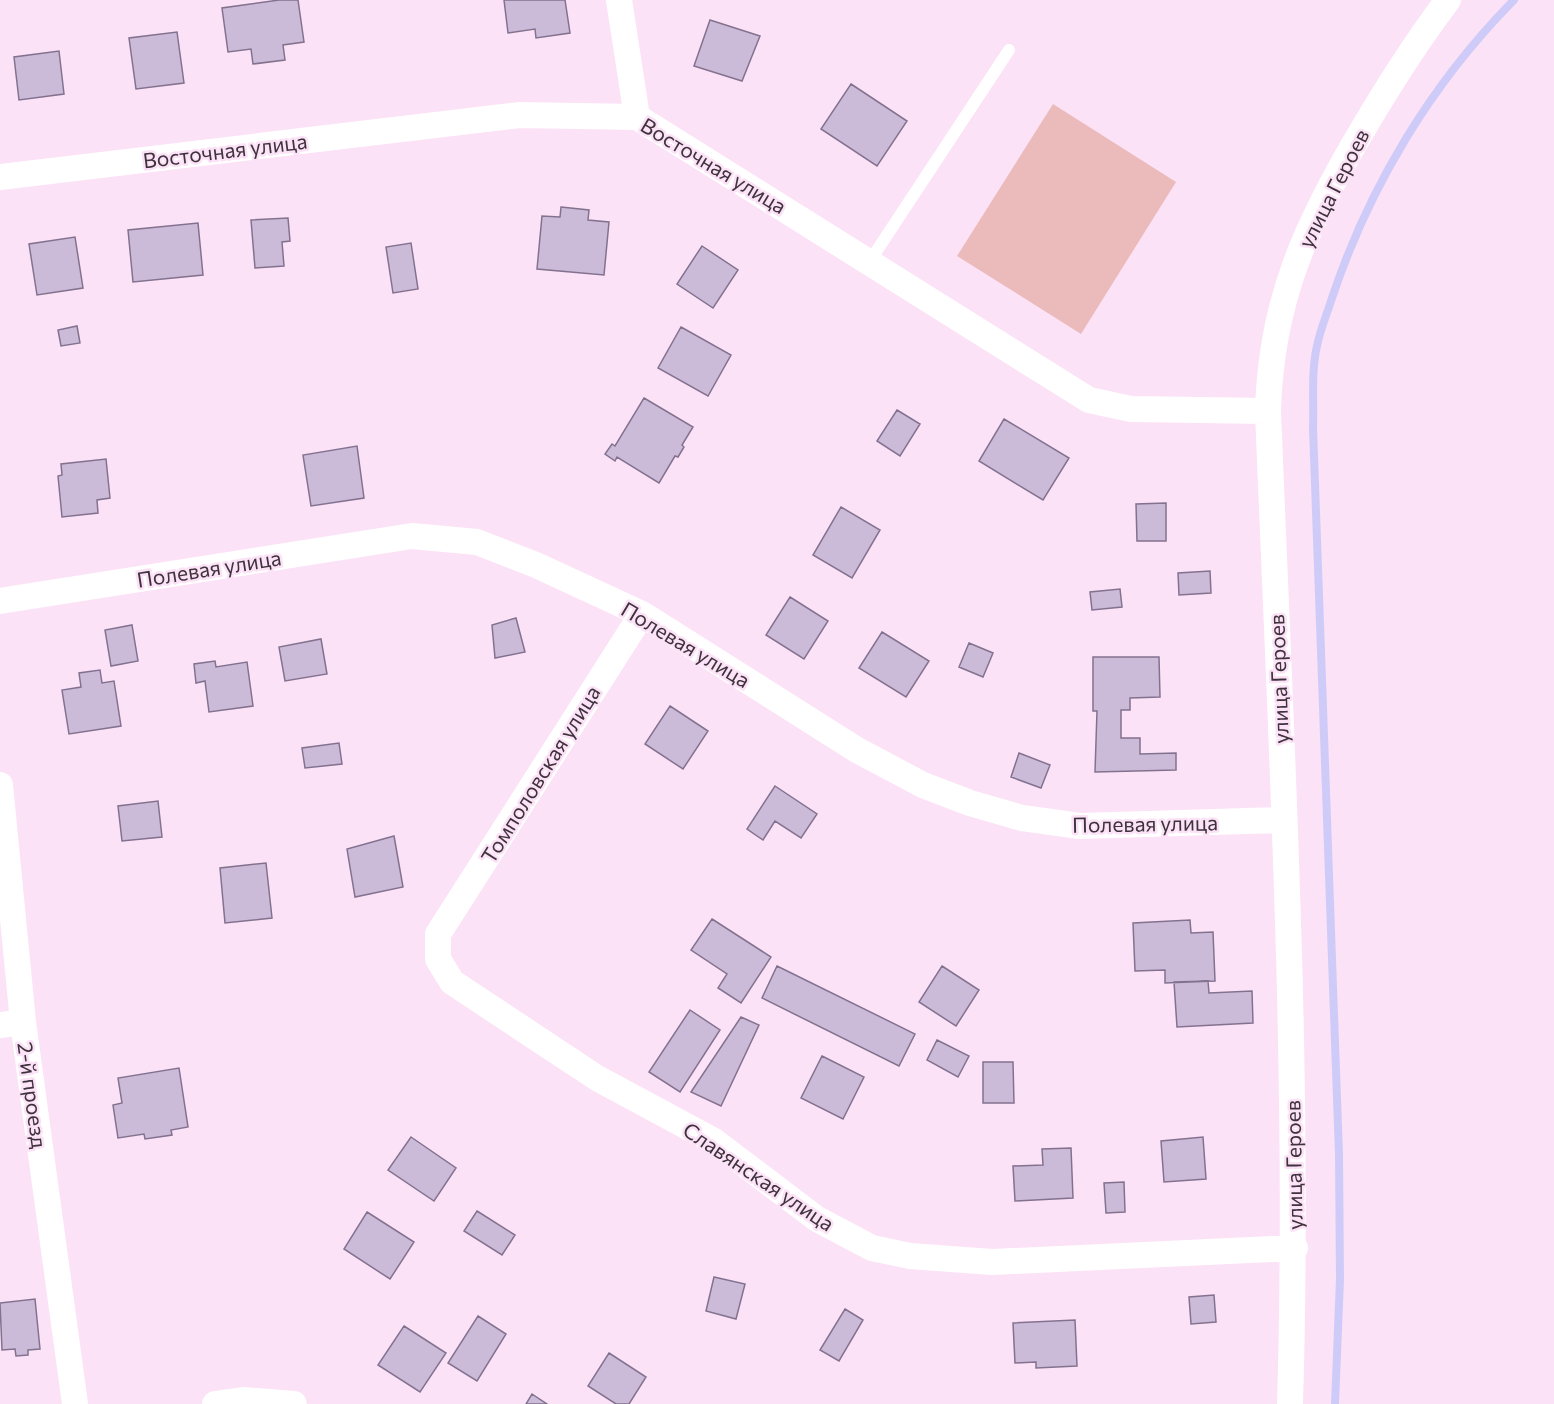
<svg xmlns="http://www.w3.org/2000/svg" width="1554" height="1404" font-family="Commissioner,sans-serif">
	<rect width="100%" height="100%" fill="#fce2f6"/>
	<path fill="#ebbbbc" d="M1053,104L1176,182L1081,334L957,256Z"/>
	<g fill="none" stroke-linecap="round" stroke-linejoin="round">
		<path stroke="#cfcbf9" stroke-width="8" d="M1335,1404L1340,1279L1339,1154L1313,428C1314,402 1311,371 1317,346C1320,330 1327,314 1332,298C1369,187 1431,84 1514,0"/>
	</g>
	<path fill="#ccbad9" stroke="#83728f" stroke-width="1.5" d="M279,0H298L304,42L283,45L285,60L253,64L251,49L228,52L222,8Z
		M504,0H565L570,33L536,38L535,29L508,33Z
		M710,20L760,36L742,81L694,66Z
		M177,32L184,83L136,89L129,38Z
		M59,51L64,94L19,100L14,57Z
		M851,84L907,121L877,166L821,129Z
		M561,207L589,210L588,220L609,222L604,275L537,269L542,216L560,217Z
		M288,218L290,241L282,242L284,266L255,268L251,220Z
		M198,223L203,275L133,282L128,230Z
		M75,237L83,288L37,295L29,244Z
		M411,243L418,289L393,293L386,247Z
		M702,246L738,270L713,308L677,284Z
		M77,326L80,343L61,346L58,330Z
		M681,327L731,355L708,396L658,368Z
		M644,398L693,427L682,445L684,447L678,457L675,456L659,483L617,457L615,461L605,454L612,444L615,446Z
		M897,410L920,424L900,456L877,441Z
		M1004,419L1069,458L1043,500L979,461Z
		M357,446L364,498L311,506L303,455Z
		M106,459L110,498L97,500L98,513L62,517L58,476L62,475L61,464Z
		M1166,503V541H1137L1136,504Z
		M841,507L880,530L852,578L813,555Z
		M1210,571L1211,593L1179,595L1178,573Z
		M1120,589L1122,607L1092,610L1090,592Z
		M790,597L828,621L804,659L766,635Z
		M516,618L525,652L495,658L492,625Z
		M132,625L138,661L111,666L105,630Z
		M882,632L929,661L906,697L859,668Z
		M321,639L327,674L285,681L279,647Z
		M969,643L993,653L983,677L959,667Z
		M1093,657H1159L1160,697L1130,698V710H1121V738H1140V754L1176,753V770L1095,772L1097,711H1093Z
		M215,661L216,667L247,662L253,706L209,712L205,681L196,683L194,664Z
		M100,670L102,683L114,681L121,726L69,734L62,690L81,687L79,673Z
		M670,706L708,731L683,769L645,744Z
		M339,743L342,764L305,768L302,748Z
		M1019,753L1050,765L1041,788L1011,777Z
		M775,786L817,814L801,838L775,821L763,840L747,829Z
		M158,801L162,837L122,841L118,806Z
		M394,836L403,887L355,897L347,849Z
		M266,863L272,918L225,923L220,868Z
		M712,919L771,957L741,1003L718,988L727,974L691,950Z
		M1190,920L1191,933L1213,932L1215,981L1165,983V970L1135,971L1133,923Z
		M777,966L915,1034L899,1066L762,998Z
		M942,966L979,990L956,1026L919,1002Z
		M1208,981L1209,993L1252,991L1253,1023L1177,1027L1174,982Z
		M690,1010L720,1030L680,1092L649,1072Z
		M741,1017L759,1025L721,1106L691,1092Z
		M937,1040L969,1056L958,1077L927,1060Z
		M822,1056L864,1077L843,1119L801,1098Z
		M983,1062H1013L1014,1103H983Z
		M179,1068L188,1127L171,1130L172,1135L145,1139L144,1134L118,1138L113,1105L122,1103L118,1078Z
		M411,1137L456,1168L434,1201L388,1170Z
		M1203,1137L1206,1179L1164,1182L1161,1141Z
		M1071,1148L1073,1198L1015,1201L1013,1166L1043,1165L1042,1149Z
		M1124,1182L1125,1212L1106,1213L1104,1183Z
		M477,1211L515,1235L502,1255L464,1231Z
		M367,1212L414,1242L390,1279L344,1249Z
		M714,1277L745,1284L736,1319L706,1311Z
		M1214,1295L1216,1322L1191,1324L1189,1297Z
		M35,1299L40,1349L28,1350V1355L16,1356L15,1349L2,1350L0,1303Z
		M845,1309L863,1320L839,1361L820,1350Z
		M478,1316L506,1334L477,1381L448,1363Z
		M1075,1320L1077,1366L1036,1368V1362L1015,1363L1013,1323Z
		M404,1326L446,1353L420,1392L378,1365Z
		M609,1353L646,1377L629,1404H616L588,1386Z
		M532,1394L547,1404H526Z"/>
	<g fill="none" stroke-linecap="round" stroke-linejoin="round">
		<path stroke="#fff" stroke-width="12" d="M870,261L1009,50"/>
		<path stroke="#fff" stroke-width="26" d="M619,0L637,117
			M0,177L520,115L637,117L1089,400L1131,409L1268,411
			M0,601L412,536L477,542L536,565L642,614L857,750L923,785L970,803L1022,818L1080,826L1284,820
			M642,614L438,934V959L452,982L597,1078L714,1141L817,1219L872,1248L910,1256L992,1262L1295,1248
			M0,785L23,1022L75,1404
			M0,1025L23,1022
			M215,1404L243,1400L294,1404
			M1290,1404C1300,1073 1281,742 1268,411C1271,300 1307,223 1363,129C1389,85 1417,41 1448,0"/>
	</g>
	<g text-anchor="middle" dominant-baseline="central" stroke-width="5" stroke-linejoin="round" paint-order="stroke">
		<g font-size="21" fill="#3e323c" stroke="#fce2f6">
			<text transform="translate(225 150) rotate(-7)">Восточная улица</text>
			<text transform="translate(714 165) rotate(31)">Восточная улица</text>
			<text transform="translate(1333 188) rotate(-63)">улица Героев</text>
			<text transform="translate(209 568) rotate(-9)">Полевая улица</text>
			<text transform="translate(686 644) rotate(31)">Полевая улица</text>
			<text transform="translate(1278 679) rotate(-92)">улица Героев</text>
			<text transform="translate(540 774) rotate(-58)">Томполовская улица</text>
			<text transform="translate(1145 823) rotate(-1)">Полевая улица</text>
			<text transform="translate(33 1095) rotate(82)">2-й проезд</text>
			<text transform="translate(1293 1165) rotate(-91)">улица Героев</text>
			<text transform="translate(759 1176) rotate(34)">Славянская улица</text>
		</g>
	</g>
</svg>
